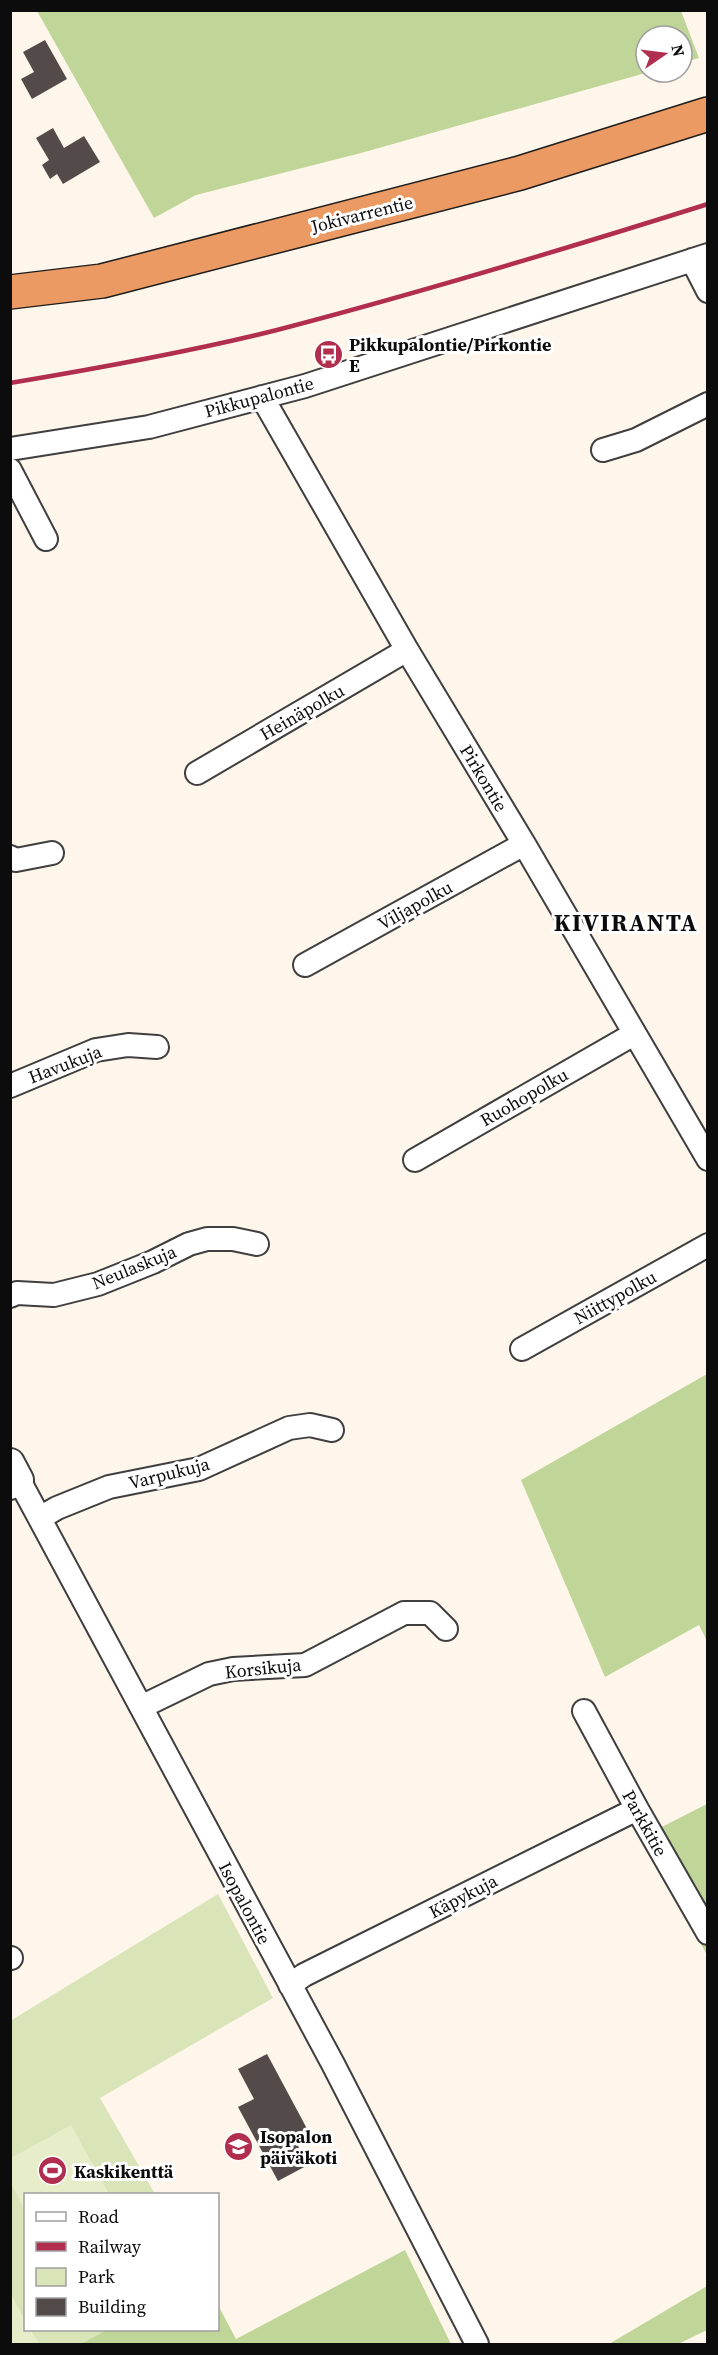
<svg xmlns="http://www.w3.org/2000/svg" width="718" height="2355" font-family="'Source Serif 4',serif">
	<rect width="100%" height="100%" fill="#fef6eb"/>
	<path fill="#d9e5b8" d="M218,1894L273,1998L100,2098L155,2194H26L25,2321L10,2294V2021Z
		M30,2330H106L81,2344H39Z"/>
	<path fill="#c0d598" d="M37,11H681L699,58L682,63V36H646V72H649L361,153L196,195L154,218Z
		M707,1374V1641L699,1625L605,1677L521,1480Z
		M707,1804V1955L642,1837Z
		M405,2250L451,2344H81L106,2330H218V2305L236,2339Z
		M707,2286V2330L678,2344H609Z"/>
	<path fill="#e8edc9" d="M71,2125L109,2194H26L25,2211L11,2183V2158Z
		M11,2294L25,2321L26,2330H30L39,2344H11Z"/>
	<path fill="#534b49" d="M45,40L67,79L32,99L21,79L34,72L23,52Z
		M53,128L64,148L84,136L100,162L63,184L57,174L50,179L42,165L49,160L36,138Z
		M267,2054L312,2138L298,2146L308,2165L278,2181L238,2107L254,2099L238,2069Z"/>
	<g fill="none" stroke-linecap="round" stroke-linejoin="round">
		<defs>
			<path id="minor" d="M692,260L708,291
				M262,397L407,650L524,844L708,1159
				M10,449L149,427L305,386L708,255
				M603,450L636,440L708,404
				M10,470L46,539
				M197,773L407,650
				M10,857L16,860L52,853
				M305,965L524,844
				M10,1086L96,1050L128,1045L157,1047
				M415,1160L634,1034
				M10,1296L17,1293L54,1295L98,1284L153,1262L189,1244L207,1239H233L257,1244
				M522,1349L708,1245
				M19,1480L333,2064L477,2344
				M40,1518L57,1508L109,1487L199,1469L289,1428L310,1425L332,1430
				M141,1707L209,1674L233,1669L305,1665L404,1613H430L446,1629
				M584,1711L637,1809L708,1933
				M10,1958H11
				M290,1985L304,1975L637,1809"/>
			<path id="tertiary" d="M10,1463L19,1480L10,1485"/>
			<path id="trunk" d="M10,292L102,281L520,173L708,114"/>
		</defs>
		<use href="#minor" stroke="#3f3f3f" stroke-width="26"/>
		<use href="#tertiary" stroke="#3f3f3f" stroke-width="32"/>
		<use href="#trunk" stroke="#1d1d1d" stroke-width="36"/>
		<use href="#minor" stroke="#fff" stroke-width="22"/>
		<use href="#tertiary" stroke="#fff" stroke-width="28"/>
		<use href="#trunk" stroke="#ec9a64" stroke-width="33"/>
		<path stroke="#b12e4f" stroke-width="4.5" d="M10,383C100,368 189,352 277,330C422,292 565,249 708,204"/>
	</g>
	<defs>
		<symbol id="bus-disc" viewBox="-11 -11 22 22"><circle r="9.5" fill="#b12e4f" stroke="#fff"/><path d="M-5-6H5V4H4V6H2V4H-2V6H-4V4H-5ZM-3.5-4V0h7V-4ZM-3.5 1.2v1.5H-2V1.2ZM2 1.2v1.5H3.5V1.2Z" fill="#fff"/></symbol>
		<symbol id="school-disc" viewBox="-11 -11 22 22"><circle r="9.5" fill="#b12e4f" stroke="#fff"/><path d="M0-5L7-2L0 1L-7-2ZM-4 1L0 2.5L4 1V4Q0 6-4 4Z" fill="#fff"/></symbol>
		<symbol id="stadium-disc" viewBox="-11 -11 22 22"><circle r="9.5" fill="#b12e4f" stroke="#fff"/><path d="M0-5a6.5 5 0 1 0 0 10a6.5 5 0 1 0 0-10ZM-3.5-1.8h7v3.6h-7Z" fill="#fff"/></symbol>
	</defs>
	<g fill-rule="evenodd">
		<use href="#bus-disc" x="312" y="338" width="33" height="33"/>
		<use href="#school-disc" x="222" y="2130" width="33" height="33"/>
		<use href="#stadium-disc" x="36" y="2154" width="33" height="33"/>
	</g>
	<g text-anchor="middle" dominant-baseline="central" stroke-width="6" stroke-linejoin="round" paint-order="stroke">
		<g font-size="18" fill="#0c0c0c" stroke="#fff">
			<text transform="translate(362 214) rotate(-14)">Jokivarrentie</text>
			<text transform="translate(259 397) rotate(-15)">Pikkupalontie</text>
			<text transform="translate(302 712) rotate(-30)">Heinäpolku</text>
			<text transform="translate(484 778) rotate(59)">Pirkontie</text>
			<text transform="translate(415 905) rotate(-29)">Viljapolku</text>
			<text transform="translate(65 1064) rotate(-21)">Havukuja</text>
			<text transform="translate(524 1097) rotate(-30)">Ruohopolku</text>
			<text transform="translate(134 1267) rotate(-22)">Neulaskuja</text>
			<text transform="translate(615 1297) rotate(-29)">Niittypolku</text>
			<text transform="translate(169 1473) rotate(-14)">Varpukuja</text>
			<text transform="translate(263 1668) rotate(-6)">Korsikuja</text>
			<text transform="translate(645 1823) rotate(61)">Parkkitie</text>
			<text transform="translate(463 1896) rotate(-27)">Käpykuja</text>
			<text transform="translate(245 1903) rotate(62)">Isopalontie</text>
		</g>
		<g font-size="18" font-weight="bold" fill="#0c0c0c" stroke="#fff" text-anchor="start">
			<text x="349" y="344">Pikkupalontie/Pirkontie<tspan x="349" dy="21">E</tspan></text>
			<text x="260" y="2136">Isopalon<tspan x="260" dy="21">päiväkoti</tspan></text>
			<text x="74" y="2171">Kaskikenttä</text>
		</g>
		<g font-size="24" font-weight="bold" letter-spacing="1.5" fill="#0c0c0c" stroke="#fff">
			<text x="626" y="922">KIVIRANTA</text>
		</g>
	</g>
	<rect width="718" height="2355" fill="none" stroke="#0c0c0c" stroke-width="24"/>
	<rect x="24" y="2193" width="195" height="138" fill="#ffffff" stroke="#9e9e9e" stroke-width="1.5"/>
	<rect x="36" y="2212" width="30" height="9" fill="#ffffff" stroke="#9e9e9e" stroke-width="1.5"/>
	<text x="78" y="2223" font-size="18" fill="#0c0c0c">Road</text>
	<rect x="36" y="2242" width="30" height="9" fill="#b12e4f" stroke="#9e9e9e" stroke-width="1.5"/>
	<text x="78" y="2253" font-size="18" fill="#0c0c0c">Railway</text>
	<rect x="36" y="2268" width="30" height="18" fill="#d9e5b8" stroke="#9e9e9e" stroke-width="1.5"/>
	<text x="78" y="2283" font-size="18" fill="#0c0c0c">Park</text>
	<rect x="36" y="2298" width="30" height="18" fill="#534b49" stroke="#9e9e9e" stroke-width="1.5"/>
	<text x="78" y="2313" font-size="18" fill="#0c0c0c">Building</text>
	<g transform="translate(664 54) rotate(76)"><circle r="28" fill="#ffffff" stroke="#9e9e9e" stroke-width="1.5"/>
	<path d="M0-4.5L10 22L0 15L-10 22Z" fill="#b12e4f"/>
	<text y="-9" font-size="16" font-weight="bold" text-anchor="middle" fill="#0c0c0c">N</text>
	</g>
</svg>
